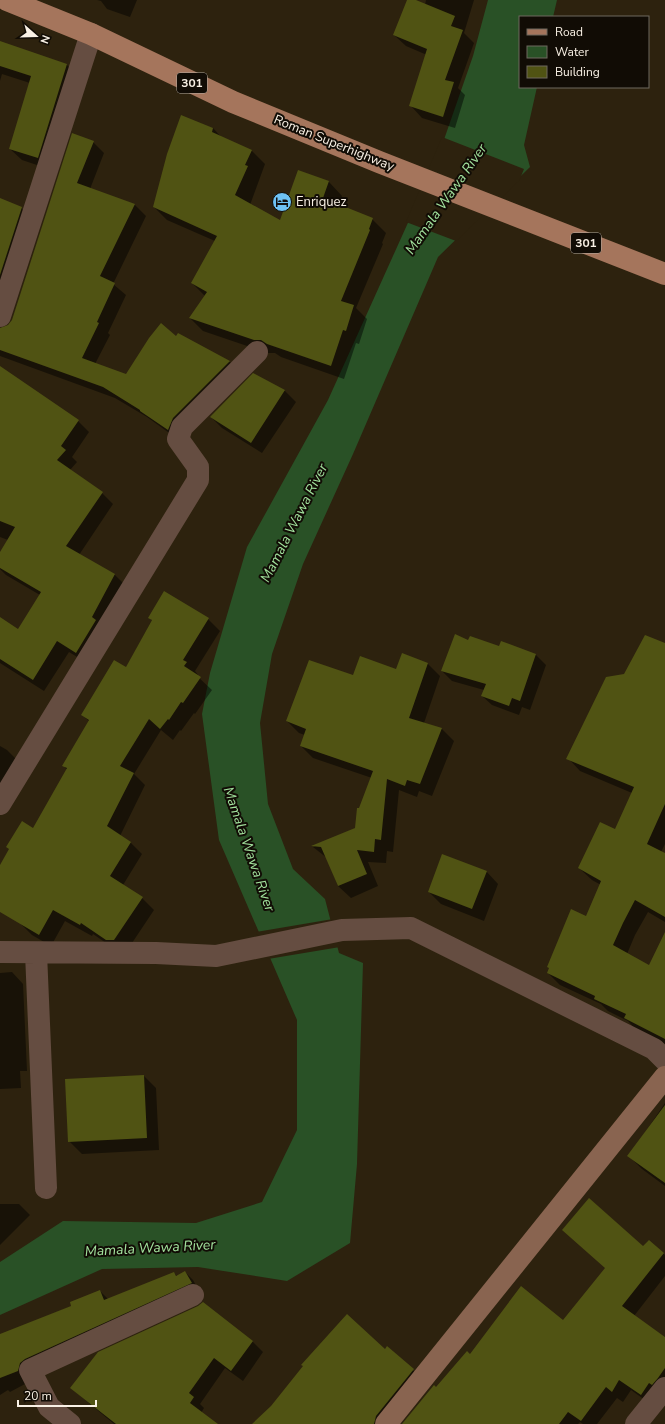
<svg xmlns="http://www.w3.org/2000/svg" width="665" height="1424" font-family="'Nunito Sans',sans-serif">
	<rect width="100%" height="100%" fill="#2d220e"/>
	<path fill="#295126" d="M488,0H557L553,17H520V87H537L524,145L530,167L438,257L353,454L303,564L272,654L260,723L268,804L293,869L325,899L339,953L363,963L357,1164L350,1243L287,1281L198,1267L102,1269L0,1315V1262L63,1221L196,1223L262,1202L297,1130V1020L219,840L202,714L210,673L247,547L328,400L439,154L473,56Z"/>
	<path fill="#2d220e" d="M442,137L524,169L519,181L456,241L406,222Z
		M333,919L340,947L268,959L256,932Z"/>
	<path fill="#0007" d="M97,0H137L130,17L107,9L101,1Z
		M408,0L425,5L426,0H474L464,33L474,43L458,88L465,95L455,128L422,118L411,106L427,55L406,46L394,35Z
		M0,42L67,65L78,77L49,169L22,160L10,149L30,83L2,74L0,81Z
		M213,128L222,138L252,151L265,164L250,205L280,222L299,171L329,182L342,196L338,205L372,219L386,233L382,243L383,244L356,308L367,319L359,344L356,343L344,379L281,357L275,353H268L203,331L190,318L205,296L192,283L215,241L167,220L154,207Z
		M93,142L104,153L90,189L135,205L146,216L113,284L126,295L108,333L110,335L95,364L126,376L179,335L230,362L241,373L179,440L147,417L115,398L0,356V329L9,326L13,320Z
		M0,199L21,208L33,219L0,321Z
		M0,367L78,421L89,432L72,457L77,462L70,470L102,493L113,504L79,555L115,575L126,586L87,663L69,652L44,691L0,663V619L18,630L40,595L6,575L0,569V554L8,540L0,537Z
		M254,375L285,391L296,402L262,453L222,428L211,417Z
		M150,618L208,619L220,631L195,671L198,675L197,676L212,690L195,714L194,713L181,731L180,730L173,740L161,730L134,774L145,785L120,836L131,843L142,854L123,885L142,898L154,910L126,952H119L93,934L92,936L65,921L51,946L32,935L20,923L67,770L64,766L89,721L82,715L126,668L152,620Z
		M469,641L500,648L502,642L536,655L546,665L530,710L522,707L519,715L492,705L482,696L484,690L452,681L442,671Z
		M665,644V844L661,852L665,854V922L648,912L635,935L627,954L650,966L665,947V1044L637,1031L628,1021L608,1011L601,1004L560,985L548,973L586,917L601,885L592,880L579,868L615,831L632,793L580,771L568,758L624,675Z
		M402,654L428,664L440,676L424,723L442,729L454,741L432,796L419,791L417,797L399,790L393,852L387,851L386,863L368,862L378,886L351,898L338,886L327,858L313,847L356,828L360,810L372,778L313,758L301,746L305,735L299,733L287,721L354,676L397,670Z
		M0,746L7,750L18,761L0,796Z
		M486,871L498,884L484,921L441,904L429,892Z
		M12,972L23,984L27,1071H20L21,1088L0,1089V973Z
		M144,1076L156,1088L159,1150L82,1154L69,1141Z
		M665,1103V1186L642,1169L629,1156Z
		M0,1204H19L30,1215L0,1245Z
		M649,1241L665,1255V1276L634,1316L665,1337V1393L652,1405L631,1390L623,1402L617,1398L597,1424H583L580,1422L578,1424H408L436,1388L470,1355L563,1322Z
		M185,1272L193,1280L199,1291L10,1392L8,1390L0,1395V1335L72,1306L100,1291L108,1299L174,1273L177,1276Z
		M203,1304L253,1342L263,1352L243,1381L225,1368L200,1404L204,1408L201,1413L216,1424H114L71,1388Z
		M387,1348L424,1380L385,1424H254Z"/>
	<path fill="#505313" d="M407,0H416L455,16L451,26L463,30L445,80L454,82L443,117L409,106L427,49L393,35Z
		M0,41L67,64L38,158L9,149L31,76L0,66Z
		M181,115L213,128L212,132L252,150L245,165L248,166L235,195L280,220L298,170L329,181L323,198L373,218L369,229L370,230L341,301L354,305L346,331L343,330L331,366L267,344L261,340H254L189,318L207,292L191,283L217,236L153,207L167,154Z
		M72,133L94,141L77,183L135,204L100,276L115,283L97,322L99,323L82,358L126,374L149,338L161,323L176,336L178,333L230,361L173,418L168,430L140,411V410L103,387L0,350V328L8,325L12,320Z
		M0,198L22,207L0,275Z
		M0,366L79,420L61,446L66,450L57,460L103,492L66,546L115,574L92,617L96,620L76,653L57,641L33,680L0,659V617L18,629L41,592L0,568V552L15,527L0,521Z
		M253,373L285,390L251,443L210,417Z
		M164,591L209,618L183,660L187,662L184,666L201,677L183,703L181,702L169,720L168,719L160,729L149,719L120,766L134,773L107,826L131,842L110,876L143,897L114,940H106L81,923L80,925L53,910L39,935L0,912V865L9,849L6,847L22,821L33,828L67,768L62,766L89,720L81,715L114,660L126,667L152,620L148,618Z
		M455,634L468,640L470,636L499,646L501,641L536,654L520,701L512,698L509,706L481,696L486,684L441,671Z
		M645,635L665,643V804L647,844L665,853V917L635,900L623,923L613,945L649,965L665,932V1039L624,1018L626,1014L594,999L595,996L547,973L549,968L547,967L571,909L586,916L601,881L578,868L600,822L615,829L634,787L566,759L606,677L624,674Z
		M402,653L428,663L409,718L442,728L420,784L407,780L405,786L387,779L381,840L375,839L374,852L357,850L367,874L338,886L321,847L311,846L355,828L357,808H359L373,771L300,746L306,729L286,721L309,660L353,675L360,656L396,669Z
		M442,854L487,871L472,909L428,892Z
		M144,1075L147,1138L68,1142L65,1079Z
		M665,1105V1183L627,1156Z
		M589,1198L643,1246L649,1240L664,1253L622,1306L665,1337V1368L658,1378L652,1385L649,1383L641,1395L619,1380L612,1392L606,1387L581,1421L568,1412L559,1424H402L434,1385L436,1387L467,1351L470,1354L521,1286L563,1320L605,1268L562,1230Z
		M185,1271L192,1283L25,1359L20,1363L18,1371L0,1378V1334L71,1306L70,1302L100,1290L104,1300L174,1272L176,1276Z
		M203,1302L253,1341L231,1371L214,1358L189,1393L194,1397L190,1403L218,1424H116L70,1388L98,1352L198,1306Z
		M347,1314L385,1349L387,1346L414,1369L376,1416L374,1424H252L271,1406L303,1366L301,1365Z"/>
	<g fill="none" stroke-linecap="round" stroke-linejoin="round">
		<path stroke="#654d41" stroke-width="22" d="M0,316L91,34
			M0,804L198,480V467L178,439L182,427L257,352
			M0,952L156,953L216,956L342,930L411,928L654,1049L665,1060
			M36,953L46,1188
			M70,1424L49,1407L30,1370L193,1295
			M636,1424L665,1388"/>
		<path stroke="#896450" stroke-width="22" d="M386,1424L665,1077"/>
		<path stroke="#a5755c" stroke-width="22" d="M7,0L91,34L233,102L379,162L665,274"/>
	</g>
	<defs>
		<symbol id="hotel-disc" viewBox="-11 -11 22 22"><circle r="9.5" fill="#6ec2f3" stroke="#110c05"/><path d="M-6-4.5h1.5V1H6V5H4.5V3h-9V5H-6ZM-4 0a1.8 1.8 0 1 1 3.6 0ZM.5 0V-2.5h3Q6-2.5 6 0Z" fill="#111"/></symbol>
	</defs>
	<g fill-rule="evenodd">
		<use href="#hotel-disc" x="271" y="191" width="22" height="22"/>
	</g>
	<g text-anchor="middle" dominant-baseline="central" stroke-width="4" stroke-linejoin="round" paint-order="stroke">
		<g fill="#110c05" stroke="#b3aca2" stroke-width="1">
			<rect x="177" y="73" width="30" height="20" rx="3"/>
			<rect x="571" y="233" width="30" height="20" rx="3"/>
		</g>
		<g font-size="12" font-weight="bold" fill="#f9f1e5">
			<text x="192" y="83">301</text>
			<text x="586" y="243">301</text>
		</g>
		<g font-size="13" fill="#f9f1e5" stroke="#110c05">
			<text transform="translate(334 143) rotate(22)">Roman Superhighway</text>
		</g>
		<g font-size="13" fill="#f9f1e5" stroke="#110c05" text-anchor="start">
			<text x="296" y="202">Enriquez</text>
		</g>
		<g font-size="14" font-style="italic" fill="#a2e29d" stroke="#110c05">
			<text transform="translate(446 199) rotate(-55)">Mamala Wawa River</text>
			<text transform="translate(294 523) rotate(-63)">Mamala Wawa River</text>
			<text transform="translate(249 849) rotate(71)">Mamala Wawa River</text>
			<text transform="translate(150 1248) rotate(-3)">Mamala Wawa River</text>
		</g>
	</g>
	<rect x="519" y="16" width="130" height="72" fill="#110c05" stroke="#6e685f"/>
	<rect x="527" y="29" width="20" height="6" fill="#a5755c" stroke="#6e685f"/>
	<text x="555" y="36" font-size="12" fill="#f9f1e5">Road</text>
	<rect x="527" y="46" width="20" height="12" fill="#295126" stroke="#6e685f"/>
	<text x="555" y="56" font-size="12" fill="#f9f1e5">Water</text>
	<rect x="527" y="66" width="20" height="12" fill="#505313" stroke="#6e685f"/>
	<text x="555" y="76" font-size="12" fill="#f9f1e5">Building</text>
	<g transform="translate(36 36) rotate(110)" stroke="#110c05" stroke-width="3" paint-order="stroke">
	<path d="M0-3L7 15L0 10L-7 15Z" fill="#f9f1e5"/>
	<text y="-6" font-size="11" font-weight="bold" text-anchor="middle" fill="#f9f1e5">N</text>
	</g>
	<path d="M18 1400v6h78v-6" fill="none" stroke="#f9f1e5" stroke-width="2"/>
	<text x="24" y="1400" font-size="12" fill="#f9f1e5" stroke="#110c05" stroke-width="3" paint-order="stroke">20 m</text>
</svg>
